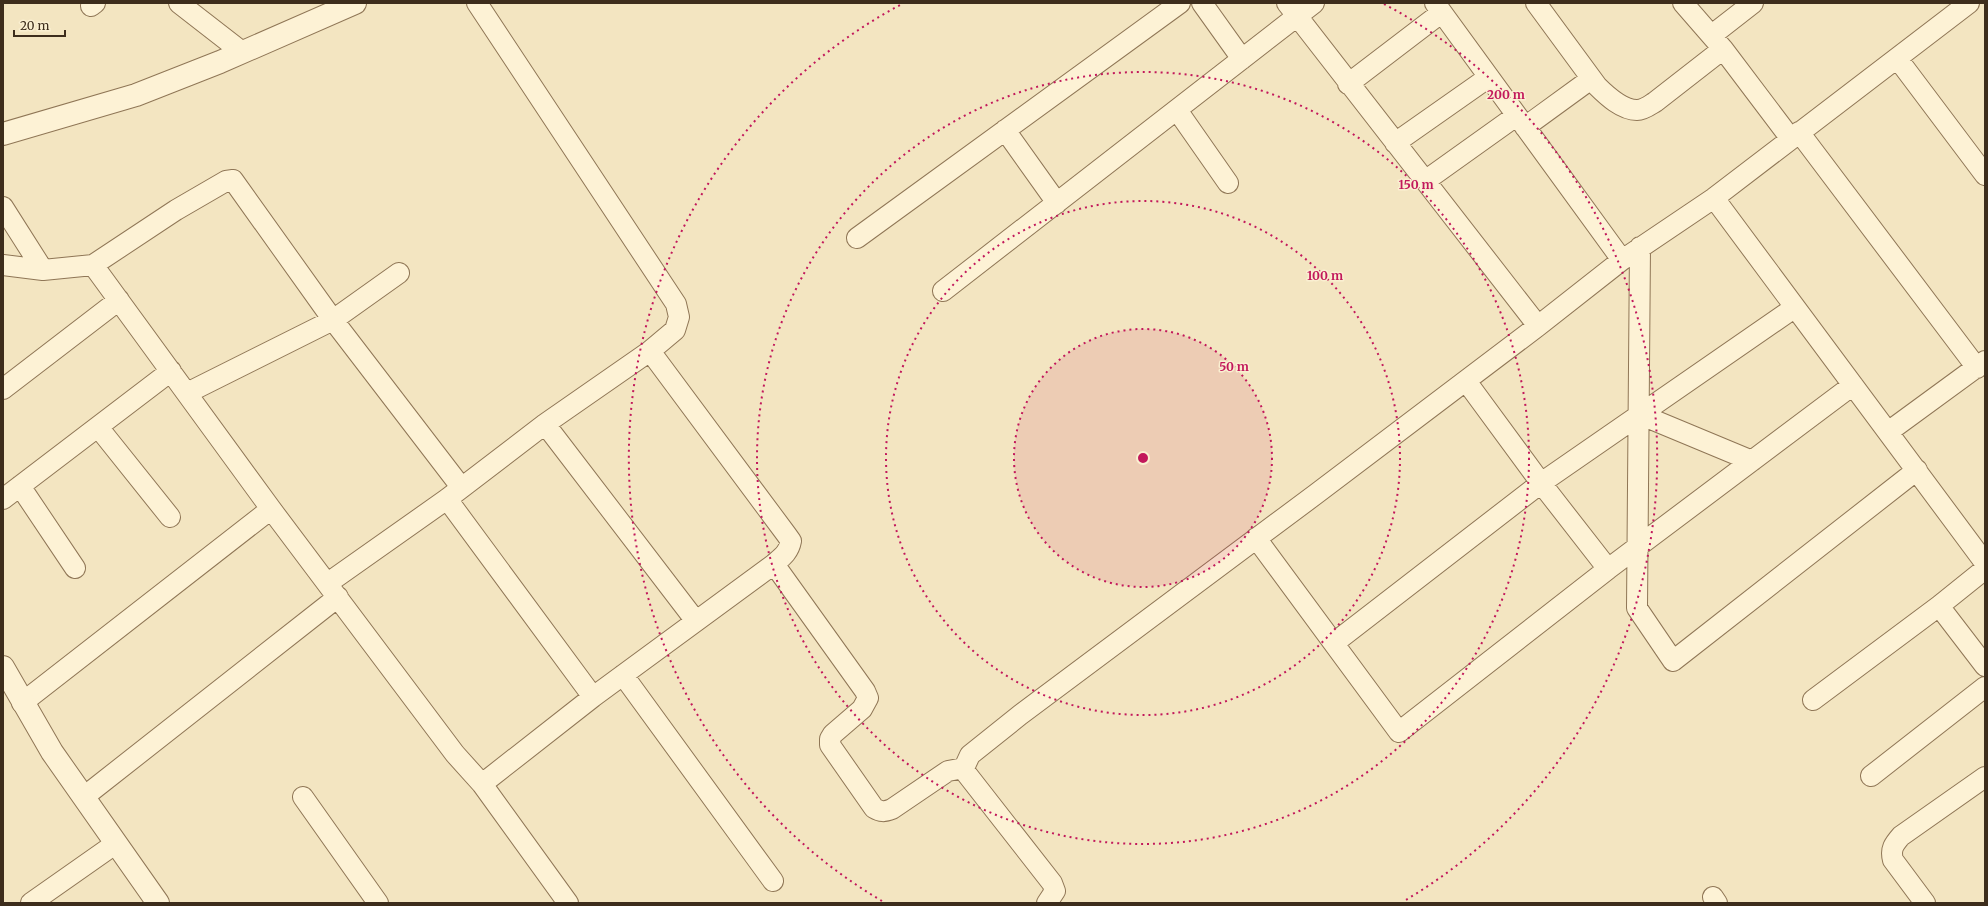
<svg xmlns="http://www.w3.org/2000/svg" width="1988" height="906" font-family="Merriweather,serif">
	<rect width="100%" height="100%" fill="#f3e5c1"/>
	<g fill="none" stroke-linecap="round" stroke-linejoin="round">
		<defs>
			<path id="minor" d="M179,3L242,52
				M1202,3L1242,59
				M1287,3L1538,326
				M1435,3L1622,260
				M1536,3L1597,86C1607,96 1622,110 1637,110C1644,110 1650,105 1655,102L1723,49
				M1683,3L1723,49L1791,139
				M91,6L95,3
				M1712,35L1753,3
				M1897,58L1985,175
				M1348,84L1441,13
				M1177,110L1228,183
				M1525,127L1591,79
				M1005,130L1057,203
				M1799,132L1977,368
				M1395,143L1489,77
				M1425,181L1516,116
				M1714,198L1985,563
				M3,207L43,270
				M857,238L1180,3
				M1640,247L1637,608L1673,661L1917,470
				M3,265L43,270L93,265L176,210L226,181L233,180L333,320L461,487
				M93,265L271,509L455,754L482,784L568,903
				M943,291L1314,3
				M3,389L119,300
				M187,393L333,320L399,273
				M1639,414L1752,461
				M545,424L695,620
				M98,427L170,517
				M1888,432L1985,361
				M20,486L75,568
				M3,499L171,371
				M447,499L593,697
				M1256,538L1399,732L1608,569L1541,483L1466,381
				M774,564L865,691L868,698L862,709L833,734L830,739V745L874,808C881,812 884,812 892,809L948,771L964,768
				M1608,569L1853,385
				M1985,569L1939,606L1985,666
				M328,583L447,499L545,424L650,351L675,330L679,317L676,304L477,3
				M1334,643L1541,483L1794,308
				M623,675L773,881
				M1813,700L1939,606
				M22,703L271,509
				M1871,776L1985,687
				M482,784L593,697L774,564C782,557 789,552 791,541L786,534L650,351
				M85,796L338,597
				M303,797L378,903
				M1713,897L1717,903
				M31,903L115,844
				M1047,903L1055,891L1052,883L966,773L964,768L970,755L1020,715L1316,494L1538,326L1622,260L1714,198L1969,3
				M1925,903L1893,860C1890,849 1894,844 1901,836L1985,777"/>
			<path id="tertiary" d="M3,134L136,95L220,62L355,3
				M3,667L52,752L158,903"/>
		</defs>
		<use href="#minor" stroke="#8f7656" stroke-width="22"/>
		<use href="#tertiary" stroke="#8f7656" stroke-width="24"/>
		<use href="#minor" stroke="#fdf2d5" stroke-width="20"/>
		<use href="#tertiary" stroke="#fdf2d5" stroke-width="22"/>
	</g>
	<circle cx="1143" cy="458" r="129" fill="#c2185b" fill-opacity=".12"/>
	<g fill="none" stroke="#c2185b" stroke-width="2" stroke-dasharray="2 4">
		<circle cx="1143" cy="458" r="129"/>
		<circle cx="1143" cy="458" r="257"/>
		<circle cx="1143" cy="458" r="386"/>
		<path d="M882 901A514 514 0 0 1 902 4M1384 4A514 514 0 0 1 1404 901"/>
	</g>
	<circle cx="1143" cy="458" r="6" fill="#c2185b" stroke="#faefd1" stroke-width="2"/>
	<g font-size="12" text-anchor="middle" font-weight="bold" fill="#c2185b" stroke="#faefd1" stroke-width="3" stroke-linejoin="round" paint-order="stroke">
		<text x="1506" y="99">200 m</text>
		<text x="1416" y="189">150 m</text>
		<text x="1325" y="280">100 m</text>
		<text x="1234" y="371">50 m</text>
	</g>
	<rect width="1988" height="906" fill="none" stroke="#3d2d1c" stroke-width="8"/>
	<path d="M14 30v6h51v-6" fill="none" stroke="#3d2d1c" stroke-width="2"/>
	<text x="20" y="30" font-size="12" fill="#3d2d1c" stroke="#faefd1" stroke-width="3" paint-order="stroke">20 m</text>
</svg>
